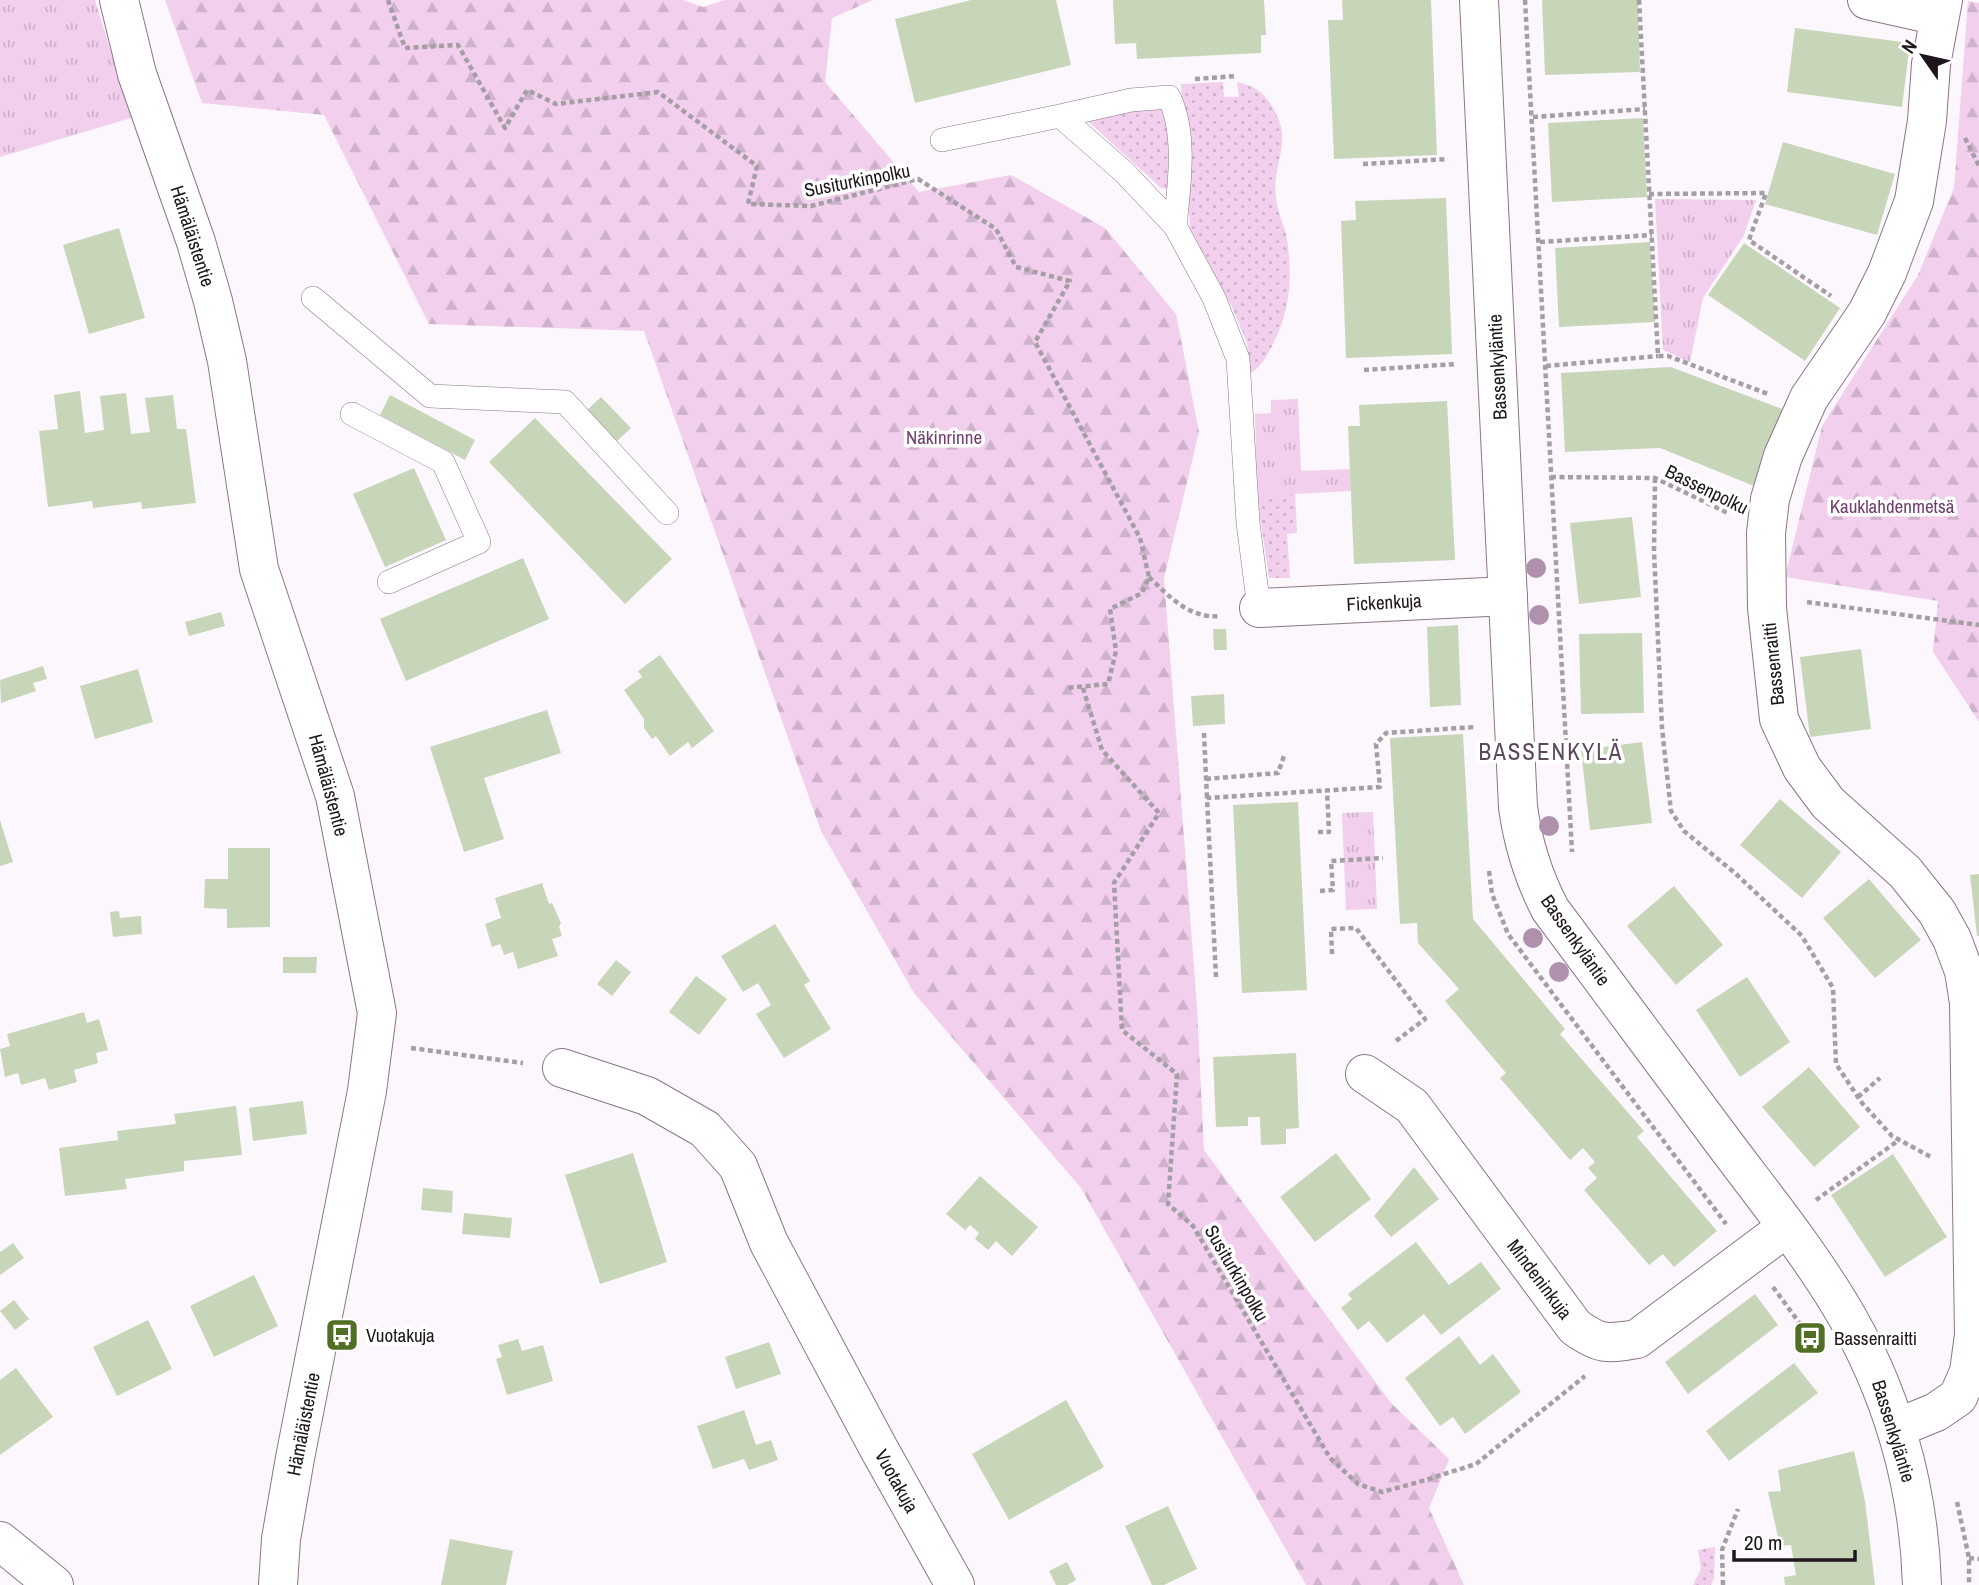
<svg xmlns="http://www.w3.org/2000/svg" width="1979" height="1585" font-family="'Archivo Narrow',sans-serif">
	<defs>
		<pattern id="grass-dots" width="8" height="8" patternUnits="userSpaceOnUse" patternTransform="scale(1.75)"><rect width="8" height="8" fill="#f1cfed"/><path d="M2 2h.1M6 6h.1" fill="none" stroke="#ceb1cb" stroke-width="1.8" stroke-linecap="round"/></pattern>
		<pattern id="forest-firs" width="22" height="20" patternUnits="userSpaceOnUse" patternTransform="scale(1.75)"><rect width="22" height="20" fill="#f1cfed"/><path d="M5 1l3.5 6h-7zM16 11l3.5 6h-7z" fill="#ceb1cb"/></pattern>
		<pattern id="park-tufts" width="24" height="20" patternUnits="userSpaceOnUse" patternTransform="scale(1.75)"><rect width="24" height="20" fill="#f1cfed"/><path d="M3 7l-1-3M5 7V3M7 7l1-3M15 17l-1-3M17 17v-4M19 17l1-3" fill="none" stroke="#ceb1cb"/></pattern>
	</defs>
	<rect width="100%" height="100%" fill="#fcf7fc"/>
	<path fill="url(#grass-dots)" d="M1223,82L1224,97H1239L1237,82C1252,85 1263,91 1271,105C1296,142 1271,160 1276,198C1277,210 1283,222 1286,234C1293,273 1291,309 1273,344C1267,356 1261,367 1250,374L1247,343L1232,307L1190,228L1181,84Z
		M1158,103L1166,109L1172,182L1167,189L1161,188L1089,122L1090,112Z
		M1295,493L1297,533L1287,534L1290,578H1269L1257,496Z
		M1715,1547L1714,1578L1711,1585H1693L1701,1569L1698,1550Z"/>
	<path fill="url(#forest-firs)" d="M165,0H683L703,7L725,0H873L832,18L825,82L919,192L1011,175L1105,228L1176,314L1199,432L1164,578L1197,1007L1204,1150L1391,1403L1449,1459L1429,1508L1464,1585H1306L1081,1188L914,993L821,831L644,331L429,324L324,115L202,103Z
		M1968,1L1979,3V722L1933,652L1938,601L1785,577L1822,426L1918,275L1954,188Z"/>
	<path fill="url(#park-tufts)" d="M0,0H95L131,118L0,157Z
		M1655,199L1756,200L1744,235L1703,298L1690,362L1663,350Z
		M1298,399L1301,471L1350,469L1351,491L1257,496L1255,414L1271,413V400Z
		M1373,812L1377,909L1346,910L1342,813Z"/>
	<path fill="#c7d6b9" d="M971,0H1056L1071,65L915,103L895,19Z
		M1113,0H1264L1266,35H1261V53L1137,59L1136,43L1115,44Z
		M1342,0H1431L1437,155L1334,159L1328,20H1343Z
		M1542,0H1638L1640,72L1545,75Z
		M1795,28L1910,43L1902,107L1787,92Z
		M1643,118L1647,197L1552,202L1548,123Z
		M1783,142L1895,174L1877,235L1765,204Z
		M1446,198L1452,354L1346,358L1341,221L1356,220L1355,201Z
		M119,228L145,318L89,334L63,245Z
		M1650,242L1655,322L1559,327L1555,248Z
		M1744,243L1840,308L1805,361L1708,295Z
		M1671,367L1782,409L1754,486L1660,448L1565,452L1561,373Z
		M80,391L85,433L104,430L100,396L126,393L131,434L150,432L145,398L173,395L177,429H186L196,503L142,509L141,502L93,508L92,501L48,507L39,431L58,429L54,395Z
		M390,395L475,440L465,460L380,415Z
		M601,397L631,428L617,441L586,411Z
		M1447,401L1455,560L1354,564L1348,426H1360L1359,405Z
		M535,418L672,559L625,604L489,462Z
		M414,468L446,540L385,567L353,494Z
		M1632,517L1641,597L1579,604L1570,523Z
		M523,558L549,619L406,681L380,619Z
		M221,612L225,626L189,636L185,622Z
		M1458,625L1461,705L1430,707L1427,627Z
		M1213,629H1226L1227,650H1214Z
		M1642,633L1644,713L1581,714L1579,634Z
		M1861,649L1871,729L1810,737L1800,657Z
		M660,655L714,731L692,748L688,742L670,756L656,736L652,739L644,728V719L624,690L642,677L638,671Z
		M43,666L47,679L33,683L36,691L1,703L0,680Z
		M138,669L153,722L95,739L80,686Z
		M1224,694L1225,724L1193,726L1191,696Z
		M547,710L561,753L484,778L504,839L464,852L430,747Z
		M1463,734L1473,919L1565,1029L1560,1034L1644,1131L1637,1137L1717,1231L1674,1267L1663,1254L1649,1265L1584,1190L1597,1178L1588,1168L1595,1162L1583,1148L1570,1160L1500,1078L1506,1073L1445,1001L1459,989L1418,943L1417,923L1400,924L1390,738Z
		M1642,742L1652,823L1590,830L1581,750Z
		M1780,799L1841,852L1802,898L1740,845Z
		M1298,802L1307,990L1242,993L1233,805Z
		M0,820L13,862L0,866Z
		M228,848H270V927L227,928V909L204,908L205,879H228Z
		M1979,874V936H1977L1970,875Z
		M1869,879L1921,940L1875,978L1823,918Z
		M542,883L549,904L552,903L561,923L559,927L562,936L552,939L558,956L518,969L513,952L504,955L500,944L492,947L485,924L501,918L495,898Z
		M1674,886L1723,945L1676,985L1627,926Z
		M119,911L120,918L141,916L142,934L113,937L110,912Z
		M775,924L810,981L804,985L831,1029L784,1058L756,1014L771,1005L758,983L743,992L721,956Z
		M283,957H317L316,973H283Z
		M616,960L631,972L612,996L597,984Z
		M696,976L727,999L699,1035L669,1012Z
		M1747,977L1790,1042L1740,1077L1696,1010Z
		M84,1012L87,1023L99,1019L108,1050L96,1053L98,1063L74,1070L77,1082L49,1090L45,1078L21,1085L18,1073L5,1077L0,1049L10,1046L7,1034Z
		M1296,1053L1299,1128L1286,1129V1144L1261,1145L1260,1117H1248V1126L1216,1127L1213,1057Z
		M1809,1067L1860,1127L1814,1167L1762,1107Z
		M303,1101L307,1134L253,1141L249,1108Z
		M236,1106L242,1155L184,1161V1171L125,1179L127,1189L65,1196L59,1148L118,1140L117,1131L176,1124L174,1114Z
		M633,1153L667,1262L600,1284L565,1175Z
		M1336,1153L1371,1199L1315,1242L1280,1197Z
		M1893,1154L1947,1237L1885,1277L1831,1195Z
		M1414,1167L1439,1199L1391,1237L1374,1216Z
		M980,1176L1038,1227L1012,1256L996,1241L988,1250L975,1239L979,1233L970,1225L965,1230L946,1214Z
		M423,1188L453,1191L452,1213L421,1210Z
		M464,1213L512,1218L510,1238L462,1234Z
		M1416,1242L1449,1285L1481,1262L1501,1289L1441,1335L1424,1314L1387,1343L1369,1321L1358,1330L1341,1308L1352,1299L1348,1294Z
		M13,1243L24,1258L0,1275V1252Z
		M254,1275L278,1326L214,1357L190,1306Z
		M1755,1294L1778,1325L1688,1394L1665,1362Z
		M14,1300L29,1319L15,1330L0,1311Z
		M148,1320L172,1369L117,1396L93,1347Z
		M1459,1336L1480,1365L1493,1354L1521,1392L1465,1434L1453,1417L1440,1426L1405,1378Z
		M518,1339L522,1351L543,1345L553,1381L507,1395L496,1359L502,1357L498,1345Z
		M769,1342L781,1374L736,1389L725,1357Z
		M1794,1363L1818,1393L1729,1461L1706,1431Z
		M16,1368L53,1417L0,1455V1380Z
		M1066,1400L1104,1467L1009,1520L972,1454Z
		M744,1410L756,1445L771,1440L778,1460L749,1470L744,1459L713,1469L697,1426Z
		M1854,1451L1865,1501L1875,1585H1785L1784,1577L1796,1575L1791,1545L1780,1546L1768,1492L1781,1491L1778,1470Z
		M1168,1506L1197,1569L1164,1585H1152L1125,1526Z
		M450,1539L513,1551L506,1585H441Z
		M1067,1562L1076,1580L1067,1585H1056L1049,1571Z"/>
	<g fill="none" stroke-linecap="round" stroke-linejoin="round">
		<defs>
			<path id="service" d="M1060,116L1131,100L1169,97C1187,134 1179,187 1175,226
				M942,140L1060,116L1124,172L1175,226L1214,298L1238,359L1248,523L1259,608
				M313,298L430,396L565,402L667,513
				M352,414L443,462L479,542L389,582"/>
			<path id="minor" d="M119,0L137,74L196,242L213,301L227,361L259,569L335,796L377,1013L367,1091L295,1458L281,1539L278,1585
				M1867,0L1939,16
				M1259,608L1508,596
				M562,1068L647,1096L705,1129L738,1166L769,1243L879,1449L955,1585
				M1365,1074L1412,1106L1575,1327C1600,1345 1607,1344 1637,1339L1787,1227
				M1897,1428L1936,1412L1958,1397L1969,1372L1974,1335L1969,1003L1964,971L1952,939L1937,912L1905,872L1828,803L1802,768L1779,719L1767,608L1766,533L1770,499L1783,456L1809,398L1867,313L1887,273L1914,201L1927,121L1931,64L1943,0
				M0,1541L54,1585"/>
			<path id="tertiary" d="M1479,0L1518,807C1523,844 1533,876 1550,909C1606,984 1662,1060 1718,1135C1759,1190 1803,1244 1839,1303C1891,1388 1919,1485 1922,1585"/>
		</defs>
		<use href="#service" stroke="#8b7589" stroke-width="24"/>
		<use href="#minor" stroke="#8b7589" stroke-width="40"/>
		<use href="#tertiary" stroke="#8b7589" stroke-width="40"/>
		<path stroke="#a59ea4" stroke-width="4.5" stroke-dasharray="5 3.5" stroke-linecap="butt" d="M388,0L405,48L458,45L505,128L527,90L556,104L658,92L757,166L748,204L811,206L918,179L996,229L1016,267L1070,281L1035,342L1140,538L1149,577L1142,593L1110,609L1116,651L1108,684L1066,688
			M1525,0L1572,852
			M1639,0L1658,356H1668L1768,394
			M1195,79L1236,76
			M1533,117L1645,109
			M1965,138L1979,166
			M1363,164L1448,159
			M1649,194L1766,193L1749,240L1831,296
			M1540,242L1652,235
			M1546,366L1658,356
			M1364,370L1456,364
			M1551,477L1655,478L1728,513
			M1655,478L1654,551L1662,728L1671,811L1684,831L1736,874L1802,936L1833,988L1836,1064L1862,1103L1892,1136L1933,1158
			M1149,577C1170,597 1189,619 1221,616
			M1807,602L1979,625
			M1083,688L1102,750L1159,813L1114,883L1122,1030L1177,1074L1168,1204L1193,1226L1330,1458L1358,1484L1382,1492L1419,1482L1476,1464L1585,1376
			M1204,733L1207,798
			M1206,779L1278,773L1285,753
			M1318,832H1329L1327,790
			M1489,871L1492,894L1508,934L1726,1224
			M1320,891L1333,890L1331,861L1383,858
			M1332,954L1331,929L1356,928L1425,1019L1396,1041
			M1216,977L1207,798L1380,787L1376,744L1386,733L1475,727
			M411,1048L523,1063
			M1858,1097L1880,1078
			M1816,1200L1899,1140
			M1773,1287L1809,1336
			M1957,1502L1969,1558V1585
			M1969,1558L1979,1559
			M1723,1585L1722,1550L1738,1509"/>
		<use href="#service" stroke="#fff" stroke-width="23"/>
		<use href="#minor" stroke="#fff" stroke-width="38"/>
		<use href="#tertiary" stroke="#fff" stroke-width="38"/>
	</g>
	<g fill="#af91ae">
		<circle cx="1536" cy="568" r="10"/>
		<circle cx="1539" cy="615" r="10"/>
		<circle cx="1549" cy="826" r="10"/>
		<circle cx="1533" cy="938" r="10"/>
		<circle cx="1559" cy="972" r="10"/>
	</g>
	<defs>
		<symbol id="bus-square" viewBox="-11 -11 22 22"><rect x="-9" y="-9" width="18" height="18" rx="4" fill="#506e24" stroke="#fff"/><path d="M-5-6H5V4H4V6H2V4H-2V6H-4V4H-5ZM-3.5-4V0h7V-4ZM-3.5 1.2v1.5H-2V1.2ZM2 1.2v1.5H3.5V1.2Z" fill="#fff"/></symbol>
	</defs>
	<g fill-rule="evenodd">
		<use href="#bus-square" x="323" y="1316" width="38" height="38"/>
		<use href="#bus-square" x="1791" y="1319" width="38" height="38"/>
	</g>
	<g text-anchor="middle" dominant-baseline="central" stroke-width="7" stroke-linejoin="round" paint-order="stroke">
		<g font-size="19" fill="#1e151d" stroke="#fff">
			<text transform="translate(857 180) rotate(-11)">Susiturkinpolku</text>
			<text transform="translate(193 236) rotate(72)">Hämäläistentie</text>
			<text transform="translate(1497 367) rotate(-93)">Bassenkyläntie</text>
			<text transform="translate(1707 489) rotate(26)">Bassenpolku</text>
			<text transform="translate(1384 602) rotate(-3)">Fickenkuja</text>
			<text transform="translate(1773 664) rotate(-96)">Bassenraitti</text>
			<text transform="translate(329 785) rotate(75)">Hämäläistentie</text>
			<text transform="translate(1576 940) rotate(55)">Bassenkyläntie</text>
			<text transform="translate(1237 1273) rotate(60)">Susiturkinpolku</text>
			<text transform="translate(1540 1279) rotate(53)">Mindeninkuja</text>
			<text transform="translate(303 1424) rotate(-79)">Hämäläistentie</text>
			<text transform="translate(1894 1431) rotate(73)">Bassenkyläntie</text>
			<text transform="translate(897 1481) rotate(61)">Vuotakuja</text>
		</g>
		<g font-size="19" fill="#703e6e" stroke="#fff">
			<text x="944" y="437">Näkinrinne</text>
			<text x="1892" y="506">Kauklahdenmetsä</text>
		</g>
		<g font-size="19" fill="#1e151d" stroke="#fff" text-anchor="start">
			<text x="366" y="1335">Vuotakuja</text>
			<text x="1834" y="1338">Bassenraitti</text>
		</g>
		<g font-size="23" letter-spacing="2" fill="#5d485b" stroke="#fff">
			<text x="1551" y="751">BASSENKYLÄ</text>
		</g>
	</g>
	<g transform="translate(1923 56) rotate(304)" stroke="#ffffff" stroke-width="5" paint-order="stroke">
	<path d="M0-5L12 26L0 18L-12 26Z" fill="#1e151d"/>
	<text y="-10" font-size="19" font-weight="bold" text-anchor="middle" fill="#1e151d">N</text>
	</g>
	<path d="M1734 1550v10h121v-10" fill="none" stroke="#1e151d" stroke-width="3.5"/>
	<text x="1744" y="1550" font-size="21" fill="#1e151d" stroke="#ffffff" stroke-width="5" paint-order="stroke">20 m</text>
</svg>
